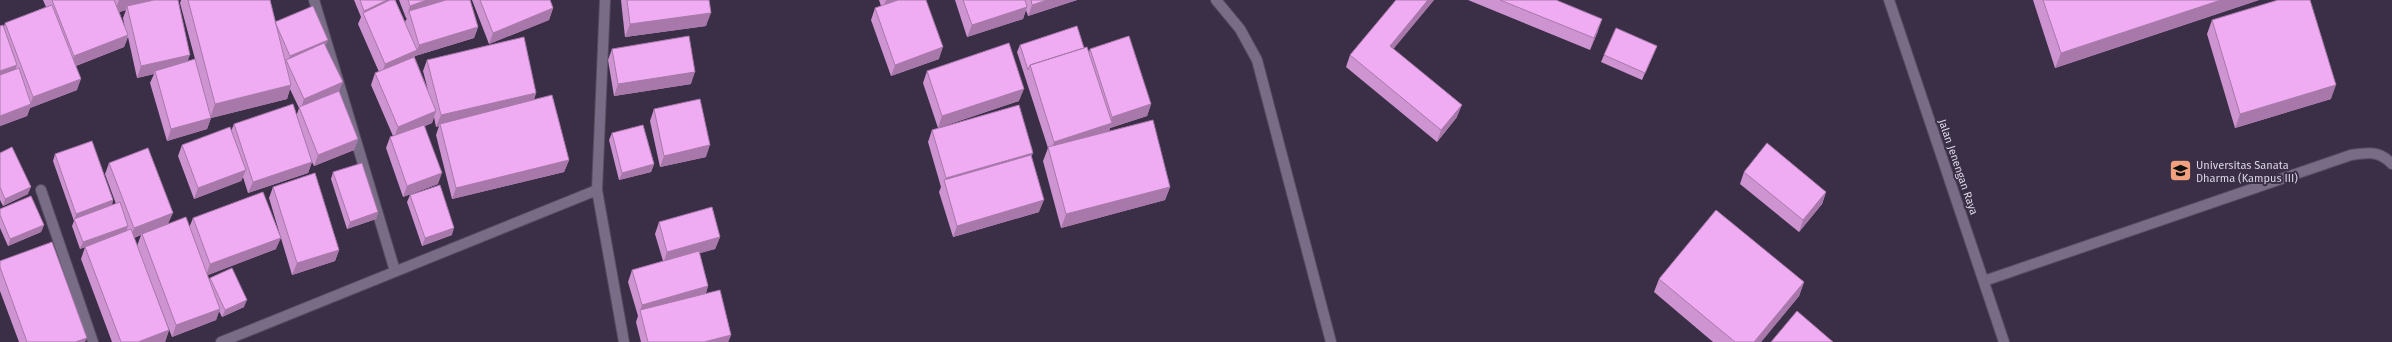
<svg xmlns="http://www.w3.org/2000/svg" width="2392" height="342" font-family="'Fira Sans',sans-serif">
	<rect width="100%" height="100%" fill="#3a2f47"/>
	<g fill="none" stroke-linecap="round" stroke-linejoin="round">
		<defs>
			<path id="minor" d="M314,0L395,271
				M605,0L597,190L624,342
				M1216,0L1240,29L1257,60L1331,342
				M1889,0L2004,342
				M41,190L93,342
				M1984,281L2351,155C2368,152 2380,151 2392,164
				M221,342L597,190"/>
		</defs>
		<use href="#minor" stroke="#564c60" stroke-width="12"/>
		<use href="#minor" stroke="#786c86" stroke-width="10"/>
	</g>
	<path fill="#ce94d1" fill-rule="evenodd" d="M43,0H178L188,61L195,59L180,3L181,0H270L275,22L326,46L339,91L358,139L354,150L314,166L312,162L308,173L248,193L243,177L241,181L194,199L178,156L182,145L231,131L234,124L297,114L299,108L290,89L287,99L211,118L207,129L167,141L150,83L154,74L137,78L128,37L124,47L76,66L77,90L30,108L27,116L0,126V26H4L5,23L46,7ZM126,10L123,18L125,28L119,12Z
		M354,0H396V2L405,22L407,18H406L399,0H470L478,27L474,38L415,56V58L428,90L423,71L427,60L536,93L534,100L569,160L564,172L452,199L436,135L439,126L436,127L434,117L432,123L425,126L438,184L403,197L386,148L390,137L393,136L371,85L375,73L379,72L358,24L361,17Z
		M472,0H550L553,8L549,20L489,44Z
		M621,0H709L706,26L625,37Z
		M879,0H926L939,59L891,76L871,20L875,8L881,6Z
		M955,0H1077L1028,16L1026,10L1023,19L967,37Z
		M1434,0L1393,49L1457,117L1437,142L1346,67L1350,55Z
		M1468,0H1556L1598,31L1590,50Z
		M2033,0H2259L2055,68Z
		M2212,20L2331,99L2235,128L2207,34Z
		M1020,45L1084,48L1089,52L1090,49L1151,104L1147,116L1110,128L1109,132L1170,187L1165,200L1061,228L1043,161L1048,148L1017,52Z
		M1657,46L1642,80L1601,62L1604,55Z
		M612,49L691,84L614,96L608,60Z
		M927,71L1019,101L938,128L923,83Z
		M654,109L706,157L660,167L650,121Z
		M932,130L1031,157L1039,212L953,237L939,192L941,187L928,142Z
		M612,133L654,164L651,172L619,180L609,140Z
		M0,153L28,194L3,206L0,200Z
		M55,154L113,200L112,205L116,204L105,174L109,163L168,224L189,228L193,218L276,249L207,275L209,279L210,278L244,307L222,317L219,311L216,320L172,337L137,246L141,235L134,238L169,330L165,342H112L81,259L85,247L80,249L72,226L74,221L53,161Z
		M333,172L378,212L376,219L347,229L331,179Z
		M1744,172L1826,192L1822,204L1799,232L1740,184Z
		M273,187L339,250L335,261L292,275L269,198Z
		M410,195L452,235L422,246L407,202Z
		M0,209L44,225L41,232L8,246L0,228Z
		M659,222L720,237L715,249L699,253L708,286L706,293L731,335L728,342H641L636,322L638,316L628,282L632,270L663,261L655,234Z
		M0,261L85,342H19L0,291Z
		M1659,279L1804,282L1799,296L1761,342H1713L1654,292Z"/>
	<path fill="#a878aa" d="M119,0H155L127,6L126,10L114,14Z
		M387,0H396V2L363,14L364,11Z
		M427,0H453L409,11L406,18L410,6Z
		M886,0H918L882,11Z
		M1047,0H1077L1028,16L1032,5Z
		M1428,0H1434L1386,58L1390,46Z
		M2221,0H2259L2055,68L2061,53Z
		M1027,7L1023,19L967,37L972,25Z
		M553,8L549,20L489,44L493,33Z
		M711,13L706,26L625,37L630,24Z
		M1602,19L1598,31L1590,50L1594,38Z
		M478,27L474,38L415,56L413,62L381,76L385,64L417,50L419,45Z
		M128,35L124,47L70,68L74,56Z
		M328,40L325,47L287,63L290,56Z
		M943,47L939,59L891,76L895,65Z
		M190,55L186,66L155,71L154,74L137,78L141,66Z
		M17,65L13,77L0,82V71Z
		M695,72L691,84L614,96L618,84Z
		M81,79L77,90L30,108L27,116L0,126V116L30,105L33,97Z
		M343,82L338,94L300,111L304,99Z
		M291,85L287,99L211,118L207,129L167,141L171,129L210,118L215,104Z
		M2336,85L2331,99L2235,128L2240,114Z
		M1024,89L1019,101L938,128L942,116Z
		M536,93L532,104L440,124L439,126L436,127L441,115Z
		M1151,104L1147,116L1110,128L1107,135L1050,154L1054,142L1109,124L1112,117Z
		M1462,105L1457,117L1437,142L1441,130Z
		M436,111L432,123L394,138L398,127Z
		M358,139L354,150L314,166L318,155Z
		M710,145L706,157L660,167L664,156Z
		M1033,153L1029,164L944,183L946,178Z
		M569,160L564,172L452,199L456,188Z
		M312,162L308,173L248,193L253,182Z
		M654,164L651,172L619,180L622,173Z
		M246,170L241,181L194,199L198,188Z
		M442,173L438,184L403,197L407,186Z
		M31,187L28,194L3,206L5,199Z
		M1170,187L1165,200L1061,228L1066,214Z
		M1826,192L1822,204L1799,232L1803,220Z
		M113,200L111,207L74,219V221L76,214Z
		M1044,200L1039,212L953,237L957,226Z
		M378,212L376,219L347,229L350,222Z
		M173,213L168,224L130,239L134,228Z
		M44,225L41,232L8,246L10,239Z
		M128,226L126,233L80,249L83,242Z
		M454,228L452,235L422,246L425,238Z
		M720,237L715,249L663,264L667,252Z
		M281,238L276,249L206,276L210,264Z
		M339,250L335,261L292,275L297,263Z
		M1804,282L1799,296L1761,342H1754Z
		M708,286L704,298L640,311L642,305Z
		M247,300L244,307L222,317L225,310Z
		M220,309L216,320L172,337L176,325Z
		M169,330L165,342H138Z
		M731,335L728,342H704Z
		M87,338L85,342H75Z"/>
	<path fill="#f0acf3" stroke="#a878aa" d="M52,0H114L128,35L74,56Z
		M154,0H178L190,55L141,66L127,6Z
		M188,0H270L291,85L215,104Z
		M360,0H387L364,11Z
		M390,0H395L417,50L385,64L363,13Z
		M408,0H427L410,6Z
		M446,0H470L478,27L419,45L409,11Z
		M480,0H550L553,8L493,33Z
		M627,0H709L711,13L630,24Z
		M898,0H926L943,47L895,65L875,8Z
		M963,0H1025L1027,7L972,25Z
		M1031,0H1047L1032,5Z
		M1396,0H1428L1390,46L1462,105L1441,130L1350,55Z
		M1500,0H1556L1602,19L1594,38Z
		M2043,0H2221L2061,53Z
		M2278,0H2310L2336,85L2240,114L2212,20Z
		M52,5L81,79L33,97L5,23Z
		M313,6L328,40L290,56L275,22Z
		M3,25L17,65L0,71V26Z
		M1077,26L1084,48L1030,65L1028,70L1020,45Z
		M1616,28L1657,46L1645,73L1604,55Z
		M689,36L695,72L618,84L612,49Z
		M1129,36L1151,104L1112,117L1090,49Z
		M524,37L536,93L441,115L427,60Z
		M324,43L343,82L304,99L286,60Z
		M1009,43L1024,89L942,116L927,71Z
		M1087,47L1112,123L1054,142L1030,65Z
		M414,57L436,111L398,127L375,73Z
		M195,59L211,118L171,129L155,71Z
		M19,68L31,104L0,116V75Z
		M339,91L358,139L318,155L299,107Z
		M552,95L569,160L456,188L440,124Z
		M700,99L710,145L664,156L654,109Z
		M293,104L312,162L253,182L234,124Z
		M1019,105L1033,153L946,178L932,130Z
		M1153,120L1170,187L1066,214L1048,147Z
		M424,125L442,173L407,186L390,137Z
		M643,125L654,164L622,173L612,133Z
		M230,127L246,170L198,188L182,145Z
		M92,141L113,200L76,214L55,154Z
		M1767,143L1826,192L1803,220L1744,172Z
		M12,147L31,187L5,199L0,187V153Z
		M148,148L173,213L134,228L109,163Z
		M1031,155L1044,200L957,226L944,180Z
		M362,163L378,212L350,222L333,172Z
		M315,173L339,250L297,263L273,187Z
		M440,185L454,228L425,238L410,195Z
		M263,192L281,238L210,264L193,218Z
		M31,196L44,225L10,239L0,215V209Z
		M120,202L128,226L83,242L74,219Z
		M712,207L720,237L667,252L659,222Z
		M1716,210L1804,282L1754,342H1735L1659,279Z
		M186,217L220,309L176,325L142,234Z
		M131,229L169,330L138,342H121L85,247Z
		M52,242L87,338L75,342H27L0,267V261Z
		M699,251L708,286L642,305L632,270Z
		M232,268L247,300L225,310L210,278Z
		M720,290L731,335L704,342H648L640,310Z
		M1797,311L1833,342H1771Z"/>
	<defs>
		<symbol id="university-square" viewBox="-11 -11 22 22"><rect x="-9" y="-9" width="18" height="18" rx="4" fill="#f2a17e" stroke="#3a2f47"/><path d="M0-5L7-2L0 1L-7-2ZM-4 1L0 2.5L4 1V4Q0 6-4 4Z" fill="#111"/></symbol>
	</defs>
	<g fill-rule="evenodd">
		<use href="#university-square" x="2168" y="158" width="25" height="25"/>
	</g>
	<g text-anchor="middle" dominant-baseline="central" stroke-width="4" stroke-linejoin="round" paint-order="stroke">
		<g font-size="11" fill="#ddd6e5" stroke="#3a2f47" text-anchor="start">
			<text x="2196" y="165">Universitas Sanata<tspan x="2196" dy="13">Dharma (Kampus III)</tspan></text>
		</g>
		<g font-size="11" fill="#ddd6e5" stroke="#3a2f47">
			<text transform="translate(1958 167) rotate(71)">Jalan Jenengan Raya</text>
		</g>
	</g>
</svg>
